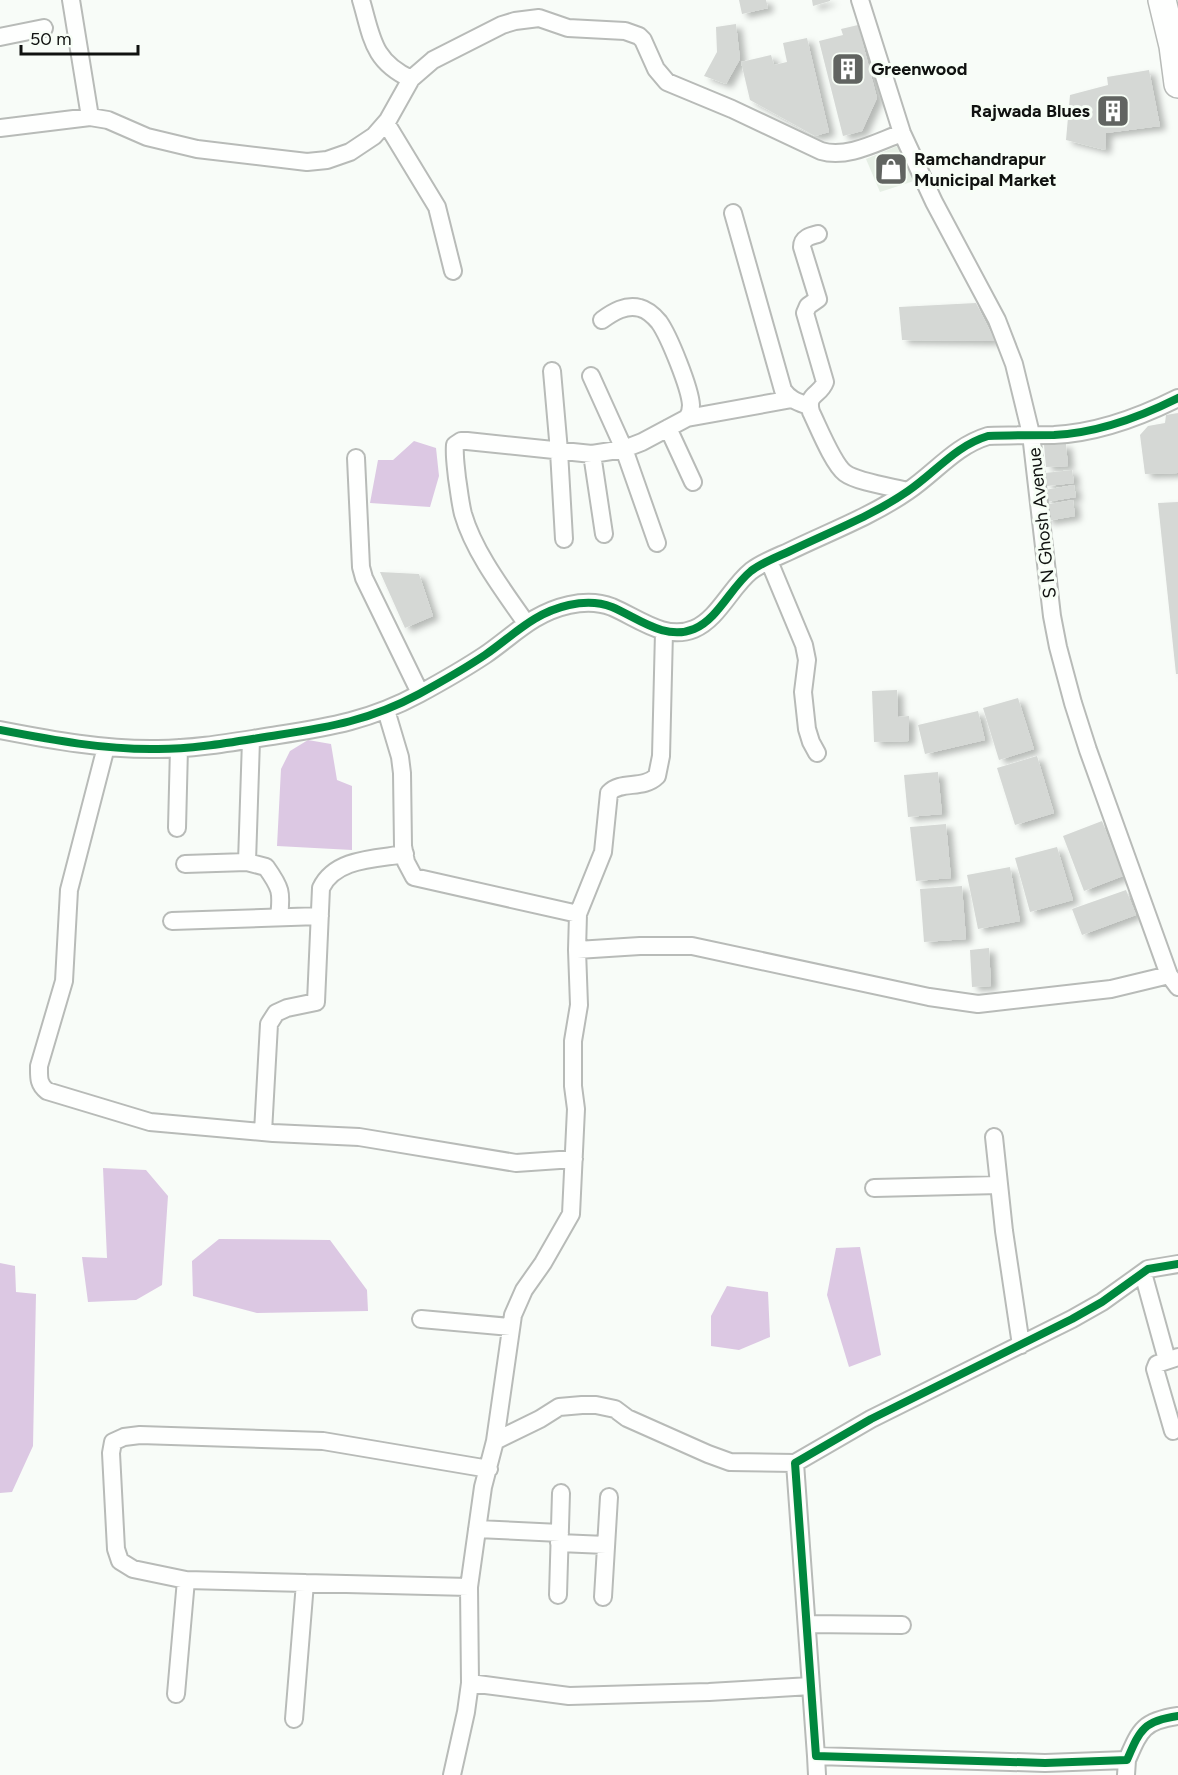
<svg xmlns="http://www.w3.org/2000/svg" width="1178" height="1775" font-family="Figtree,sans-serif">
	<defs>
		<filter id="shadow"><feDropShadow dx="6" dy="4" stdDeviation="3" flood-color="#0004"/></filter>
	</defs>
	<rect width="100%" height="100%" fill="#f8fcf8"/>
	<path fill="#e6efe5" d="M902,144L917,180L880,192L866,159Z"/>
	<path fill="#dcc8e3" d="M414,441L436,448L439,476L430,507L370,503L378,460H393Z
		M308,740L331,744L337,780L352,786V850L277,846L281,769L290,751Z
		M103,1168L146,1170L168,1196L162,1285L136,1300L88,1302L82,1257L107,1258Z
		M219,1239L330,1240L367,1290L368,1311L257,1313L193,1296L192,1261Z
		M860,1247L881,1355L849,1367L827,1295L836,1248Z
		M0,1263L15,1266L16,1292L36,1294L33,1446L12,1492L0,1493Z
		M727,1286L768,1292L770,1337L739,1350L711,1346V1316Z"/>
	<path fill="#d5d8d5" filter="url(#shadow)" d="M739,0H766L768,8L742,14Z
		M812,0H830V1L813,6Z
		M736,24L740,59L726,84L704,76L717,52L716,27Z
		M858,25L877,98L862,131L843,136L819,41L843,35L841,29Z
		M807,38L829,132L815,136L750,100L741,62L771,55L774,65L787,62L783,43Z
		M1149,70L1160,126L1106,133L1105,150L1066,140L1070,95L1108,85L1107,77Z
		M976,303L995,341L902,340L899,307Z
		M1178,413V473L1145,474L1140,435L1148,426L1165,423L1166,415Z
		M1066,444L1068,466L1046,467L1044,445Z
		M1072,470L1074,483L1047,486L1045,473Z
		M1074,485L1076,497L1046,502L1044,490Z
		M1073,500L1075,516L1047,521L1044,505Z
		M1178,502V674H1176L1158,503Z
		M380,572L419,574L433,616L405,628Z
		M897,690L898,717L909,716V741L874,742L872,691Z
		M1018,698L1034,749L999,760L983,708Z
		M978,711L985,740L925,754L918,725Z
		M1037,756L1054,813L1015,825L997,768Z
		M938,772L942,814L908,817L904,775Z
		M1102,821L1123,876L1084,891L1063,836Z
		M946,824L951,878L916,881L910,827Z
		M1057,847L1073,900L1030,912L1015,858Z
		M1010,867L1020,921L978,929L967,875Z
		M962,886L966,939L924,942L920,889Z
		M1126,890L1136,915L1082,935L1072,909Z
		M989,948L991,986L972,987L970,950Z"/>
	<g fill="none" stroke-linecap="round" stroke-linejoin="round">
		<defs>
			<path id="street" d="M71,0L90,117
				M361,0C372,37 372,61 411,79
				M860,0L902,133L934,202L997,320L1014,364L1031,434L1052,616L1058,647L1073,703L1088,750L1169,975L1178,987
				M0,37L44,28
				M386,123L437,207L453,271
				M0,128L90,117L108,120L147,137L197,149L307,162L327,160L350,152L374,136L388,120L411,79L433,60L502,25L515,21L539,18L568,28L625,31L639,36L643,40L656,69L667,82L732,109L821,151C847,159 877,142 902,133
				M733,213L783,390C790,400 798,402 809,406
				M818,234C810,236 802,238 802,247L818,299L808,306L805,313L825,382C820,396 806,393 811,412C818,426 833,464 845,473C857,482 892,487 908,491
				M552,371L559,451L564,539
				M591,376L624,449L657,543
				M687,418L792,399
				M668,428L693,482
				M592,454L604,534
				M356,458L361,567L364,578L420,693
				M769,561L804,645L807,660L803,692L807,729L811,742L817,753
				M526,623C503,590 474,552 463,514C460,502 459,490 457,478C456,467 454,456 455,445L461,441H467L592,454L624,449L642,442L687,418C690,414 691,411 691,405C690,388 669,336 659,322C654,316 648,310 640,308C626,304 613,312 602,320
				M386,710L400,757L402,773L403,846L406,862L414,877L578,914L603,852L609,793C621,780 643,790 657,776L661,756L664,632
				M0,730C52,740 105,750 158,749C198,749 238,741 278,735C330,727 371,720 419,694C441,682 464,669 485,655C514,635 533,613 569,605C583,602 599,602 612,607C638,618 665,641 694,629C718,619 731,587 751,571C763,562 777,557 790,551C829,532 872,516 908,491C936,472 955,446 988,436C1010,435 1032,435 1054,435C1096,433 1140,417 1178,398
				M251,740L247,862L266,867C281,888 282,892 279,917
				M106,747L69,890L64,981L39,1066C39,1077 38,1084 47,1091L150,1122L273,1133L359,1137L516,1163L574,1159
				M177,828L179,748
				M185,864L247,862
				M578,914L577,950L579,1005L573,1041V1086L576,1109L571,1214L543,1263L524,1290L513,1315L495,1441L540,1419L559,1407L582,1405H596L615,1409L627,1418L708,1454L730,1462L795,1463
				M172,921L320,916
				M577,950L640,946H692L929,997L978,1004L1111,989L1169,975
				M263,1132L269,1024L276,1013L287,1008L316,1002L321,888C335,858 376,859 405,854
				M994,1137L1004,1231L1021,1345
				M874,1188L999,1185
				M1178,1264L1148,1269L1102,1302L1072,1319L871,1419L795,1463L816,1756L1045,1763L1127,1760C1140,1730 1143,1721 1178,1716
				M1143,1273L1167,1360
				M421,1319L511,1327
				M1173,1431L1155,1369L1157,1364L1178,1357
				M477,1529L560,1533
				M559,1543L606,1545
				M469,1587L186,1580L133,1569L120,1561L116,1549L111,1453L113,1442L124,1437L140,1435L323,1441L489,1469
				M558,1595L561,1493
				M603,1597L609,1497
				M807,1624L902,1625
				M470,1683L569,1696L709,1692L811,1686
				M176,1694L186,1580
				M294,1719L305,1583
				M816,1756L817,1775
				M452,1775L466,1712L470,1683L469,1587L483,1487L495,1441
				M1126,1775L1127,1760"/>
			<path id="primary" d="M1162,0L1173,46L1178,84"/>
		</defs>
		<use href="#street" stroke="#b8bbb8" stroke-width="20"/>
		<use href="#primary" stroke="#b8bbb8" stroke-width="30"/>
		<use href="#street" stroke="#fefffe" stroke-width="16"/>
		<use href="#primary" stroke="#fefffe" stroke-width="27"/>
		<defs>
			<path id="cycleway" d="M0,730C52,740 105,750 158,749C198,749 238,741 278,735C330,727 371,720 419,694C441,682 464,669 485,655C514,635 533,613 569,605C583,602 599,602 612,607C638,618 665,641 694,629C718,619 731,587 751,571C763,562 777,557 790,551C829,532 872,516 908,491C936,472 955,446 988,436C1010,435 1032,435 1054,435C1096,433 1140,417 1178,398
				M1178,1264L1148,1269L1102,1302L1072,1319L871,1419L795,1463L816,1756L1045,1763L1127,1760C1140,1730 1143,1721 1178,1716"/>
		</defs>
		<use href="#cycleway" stroke="#f7fef6" stroke-width="11"/>
		<use href="#cycleway" stroke="#00873e" stroke-width="8"/>
	</g>
	<defs>
		<symbol id="building-square" viewBox="-11 -11 22 22"><rect x="-9" y="-9" width="18" height="18" rx="4" fill="#616461" stroke="#f7fef6"/><path d="M-4-6H4V6H1V3H-1V6H-4ZM-2.5-4.3h1.7v1.8h-1.7ZM.8-4.3h1.7v1.8H.8ZM-2.5-1h1.7V.8h-1.7ZM.8-1h1.7V.8H.8Z" fill="#fff"/></symbol>
		<symbol id="shop-square" viewBox="-11 -11 22 22"><rect x="-9" y="-9" width="18" height="18" rx="4" fill="#616461" stroke="#f7fef6"/><path d="M-5-2.5h2.3a2.7 3.5 0 0 1 5.4 0H5L5.5 6h-11ZM-1.5-2.5h3a1.5 2.3 0 0 0-3 0Z" fill="#fff"/></symbol>
	</defs>
	<g fill-rule="evenodd">
		<use href="#building-square" x="829" y="50" width="38" height="38"/>
		<use href="#building-square" x="1094" y="92" width="38" height="38"/>
		<use href="#shop-square" x="872" y="150" width="38" height="38"/>
	</g>
	<g text-anchor="middle" dominant-baseline="central" stroke-width="6" stroke-linejoin="round" paint-order="stroke">
		<g font-size="18" font-weight="bold" fill="#101210" stroke="#f7fef6" text-anchor="start">
			<text x="871" y="69">Greenwood</text>
			<text x="1090" y="111" text-anchor="end">Rajwada Blues</text>
			<text x="914" y="159">Ramchandrapur<tspan x="914" dy="21">Municipal Market</tspan></text>
		</g>
		<g font-size="18" fill="#101210" stroke="#f7fef6">
			<text transform="translate(1042 523) rotate(-96)">S N Ghosh Avenue</text>
		</g>
	</g>
	<path d="M21 45v9h117v-9" fill="none" stroke="#101210" stroke-width="3"/>
	<text x="30" y="45" font-size="18" fill="#101210" stroke="#f7fef6" stroke-width="4.5" paint-order="stroke">50 m</text>
</svg>
